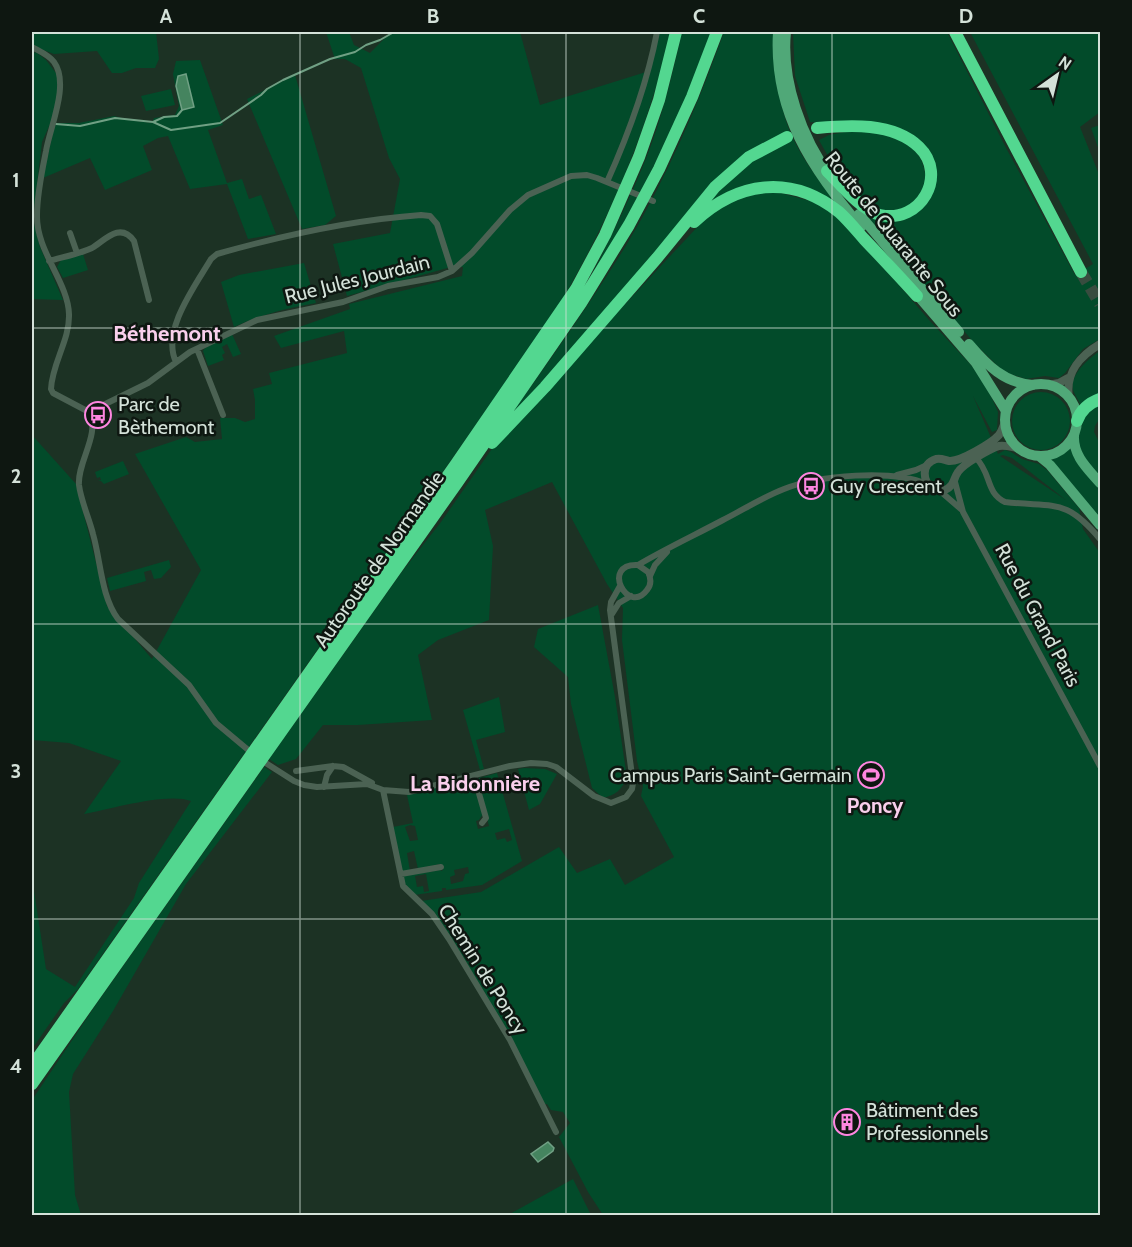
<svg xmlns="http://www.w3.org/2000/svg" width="1132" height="1247" font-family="Cabin,sans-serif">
	<rect width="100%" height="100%" fill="#1c3224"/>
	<path fill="#024b2a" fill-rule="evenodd" d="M32,32H156L159,59L155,68H136L122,73H112L97,51L54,54L32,46Z
		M326,32H349L354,45L370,53L391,32H520L540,105L646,72L656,32H670C665,60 656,88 647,115C623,187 591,252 552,317L78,989L64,1003L32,1049V878L46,969L75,987L134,898L139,883L191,801C168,792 110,809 84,814L121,761L69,743L32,740V435L76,484L107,606L152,659L201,570L135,454L186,437L195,442L222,439L220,418H235L245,422L255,419V400L253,389L272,384L269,373L347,353L344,331L281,348L274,336L350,309L349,304L462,276L463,267H451L347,296L333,244L390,233L400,179L389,158L361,68L345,59H335Z
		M682,32H713L691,88L631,214L582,294C604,250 627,206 645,161C662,119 672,75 682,32Z
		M724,32H774C777,56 777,81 782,105C789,144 817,178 841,209L786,185L705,205L753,159L789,142L751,153L544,383L511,414C551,359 591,302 627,244C667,177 698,105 724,32Z
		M793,32H947L1005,146L1075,275L1093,264L970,32H1100V112L1080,127L1100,177V271L1098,272L1100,277V339L1083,349L1065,373L1059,378L1045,376L1026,379L1004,372L975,344L867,216H910L934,170L902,131L810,122L795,76Z
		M36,52L46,60L59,77V104L42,142L33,219L40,247L63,300L32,299V54Z
		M200,60L223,125L208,130L227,183L242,179L249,199L261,195L276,234L248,239L227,184L190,189L168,136L158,138L143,146L152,170L105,190L90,158L43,178L55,123H79L114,116L129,120L152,123L154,118L175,115L179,106L173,74L176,61Z
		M295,75L336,216L325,225L302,229L247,99Z
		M171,89L175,105L146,111L141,96Z
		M1100,125V153L1091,128Z
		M856,130C884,133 921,139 925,173C926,181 927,187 922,195C917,201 906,207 900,212C892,211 883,211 876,208C854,199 830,161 819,140L829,135Z
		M777,192L818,203L844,221L929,320L972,366L987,387L998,412L997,430L992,432L973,396L998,454L1005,450L1011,452L1022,459L1039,464L1047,470L1079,508L1083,529L1100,553V1215H603L588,1192L559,1137L570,1123L563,1112L551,1110L547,1104H544L508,1034L421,901L481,892L559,847L577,873L610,859L625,885L674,857L641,796L643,786L637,761L622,640L623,608L607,584L552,482L485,510L493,546L489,620L438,640L418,655L432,720L358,725H323L296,759L278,765L269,759L401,573L441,522L491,450L511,426L702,222L721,206L746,194ZM1003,455L1012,458L1066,500L1000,456Z
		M83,254L88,270L63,278L57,267L61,260Z
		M304,263L316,303C284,309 263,314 234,327L221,282L239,275Z
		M232,334L241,354L233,357L227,344L222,347L225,353L222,355L224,360L208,366L203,351L205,348Z
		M1100,351V395L1080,404C1078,400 1075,395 1073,390C1069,375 1089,358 1100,351Z
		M1012 421a29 29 0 1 1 58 0a29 29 0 1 1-58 0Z
		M1100,405V418L1095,426L1094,432L1100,444V478C1078,451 1071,444 1088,411Z
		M1070,448L1075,458L1100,489V520L1051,460Z
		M123,461L129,474L104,484L101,481H98L101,480L100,477L97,478L95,472Z
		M169,560L171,567L161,578L154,579L151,570L144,572L146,581L110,591L107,578Z
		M598,605L615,697L627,778C621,790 616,795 603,798L592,788L571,704L568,677L534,647L538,629Z
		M499,697L505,732L476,740L484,769L480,770L463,710Z
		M264,767L272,772L186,884L113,1011L73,1074L69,1092L75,1195L81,1215H32V1100L97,1003Z
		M524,768L545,769L557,774L540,804L529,810L518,769Z
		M497,773L522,861L482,885L446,890V888H442V891L414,895L404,883L403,876L440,870L442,871L444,867L440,864L418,869L414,851L407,853L410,871L402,872L393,827L413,823L407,795L473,779L483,814L479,820L476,821L478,829L489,826L478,784L479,778ZM410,825L415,826L418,840L410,841L405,827ZM509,829L512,840L507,842L505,838L497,840L495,833ZM468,867L469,873L465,874L463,881L451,884L450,877L455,875L454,870ZM426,874L429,891L424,892L423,886L417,887L415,876Z
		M573,1179L591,1215H508Z"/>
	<path fill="#45845f" stroke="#70a084" stroke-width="1.5" d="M186,74L194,107L182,110L176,86L178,76Z
		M548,1142L554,1148L553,1151L538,1162L531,1154Z"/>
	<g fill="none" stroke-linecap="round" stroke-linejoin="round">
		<path stroke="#70a084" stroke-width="2" d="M153,122L164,117L177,116L182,110
			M56,124L80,126L115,118L153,122L171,130L220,123L261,95L267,89L283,80L330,59L355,52L366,45L380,40L394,32"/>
		<path stroke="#384c3f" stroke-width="12" stroke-dasharray="12 6" stroke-linecap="butt" d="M1081,272L1100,304"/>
		<path stroke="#4b6253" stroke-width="6" d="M32,47C39,51 49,55 54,62C70,84 50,127 46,151C42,171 37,194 37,215C36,251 68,282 69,314C70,340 52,363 51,389L53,393L89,412
			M607,182C629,133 647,84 657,32
			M70,233L77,253
			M49,261C63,257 79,254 92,248C104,241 120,221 134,241L149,300
			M197,349L223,415
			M176,362C161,331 195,286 211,259L217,254C284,235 352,220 421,215L430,216L437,224L452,271
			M89,412C101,434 77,462 79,485C81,501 89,518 93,534C101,562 101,596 118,619L189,685L216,723L253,754
			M89,412L148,383L190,352L257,320L343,302L388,286L438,277L452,271L472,253L510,210L528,195L571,176L587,175L597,178L653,201
			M976,458C992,474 985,492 1005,502C1055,508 1065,497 1100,539
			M897,475L916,470L927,465
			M955,482L963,512L1100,766
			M940,491L962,510
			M638,565L648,572C651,578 652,584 647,590C628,616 600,563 638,565C665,549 695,535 723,520C743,510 763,497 784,489C819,475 892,469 927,484
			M650,576L655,565L667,552
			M612,614L619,603L631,596
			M261,760L294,781L304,785L317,787L367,784L383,790L409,792L510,766L531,763L547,764L556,767L594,796L611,803L626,797L632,789L633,783L610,610L611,602L620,586
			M296,771L333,766L343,767L372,783
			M474,776L486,818L482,823
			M324,787L327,775L333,766
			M383,790L403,886L432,914L449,939L510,1040L556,1132
			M401,874L441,867"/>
		<path stroke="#4b6253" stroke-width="8" d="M1048,385L1059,383L1068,378
			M1069,398C1065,372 1080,356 1100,344
			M1005,422C1003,427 1002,431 999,435C992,443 960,462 949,461C944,460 942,458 936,459C921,464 922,481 933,489L945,490C955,485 953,479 958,472C963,464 990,449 999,446C1005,445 1012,447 1018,448"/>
		<path stroke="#50a878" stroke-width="10" d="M778,32C773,113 812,168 861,227
			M786,32C781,80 802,139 831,177
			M859,214L959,332
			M913,290L976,363L1006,411
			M969,344C987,365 1004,383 1033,385
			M1005 420a36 36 0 1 1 72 0a36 36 0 1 1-72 0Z
			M1074,436C1073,456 1088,469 1100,483
			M1039,456L1050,465L1100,525"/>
		<path stroke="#53d790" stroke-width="12" d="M955,32L1081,272
			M817,128C849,125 893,122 919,147C948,175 921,224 880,215C862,211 840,184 827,171
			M694,222C738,181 791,174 839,212C848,220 856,230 864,239C882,258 900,277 917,296
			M1077,421C1081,409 1089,403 1100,399
			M492,443L545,387L657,258L715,187L749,157L787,137
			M32,1066L456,464L576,289L605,235L639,157L659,100L676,32
			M32,1084L457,483L581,303L629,225L659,169L692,97L717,32"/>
	</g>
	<path fill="none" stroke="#d4e2d9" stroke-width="1.5" stroke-opacity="0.55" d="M300,32V1216M566,32V1216M832,32V1216M32,328H1100M32,624H1100M32,919H1100"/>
	<defs>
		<symbol id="bus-ring" viewBox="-11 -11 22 22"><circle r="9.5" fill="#0e1711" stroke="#fe86e0" stroke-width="1.5"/><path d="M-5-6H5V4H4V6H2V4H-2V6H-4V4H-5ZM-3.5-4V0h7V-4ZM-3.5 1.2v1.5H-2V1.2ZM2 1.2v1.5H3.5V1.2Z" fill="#fe86e0"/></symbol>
		<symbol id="stadium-ring" viewBox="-11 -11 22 22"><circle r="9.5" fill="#0e1711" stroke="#fe86e0" stroke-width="1.5"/><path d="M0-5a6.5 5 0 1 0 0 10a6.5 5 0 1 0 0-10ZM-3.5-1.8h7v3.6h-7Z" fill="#fe86e0"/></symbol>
		<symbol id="building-ring" viewBox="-11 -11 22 22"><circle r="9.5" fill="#0e1711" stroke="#fe86e0" stroke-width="1.5"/><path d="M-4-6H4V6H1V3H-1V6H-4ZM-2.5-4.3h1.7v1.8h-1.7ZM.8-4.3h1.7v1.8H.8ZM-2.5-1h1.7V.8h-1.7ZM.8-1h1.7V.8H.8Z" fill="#fe86e0"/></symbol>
	</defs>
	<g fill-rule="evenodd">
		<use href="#bus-ring" x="83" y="400" width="30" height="30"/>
		<use href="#bus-ring" x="796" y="471" width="30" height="30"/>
		<use href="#stadium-ring" x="856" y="760" width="30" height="30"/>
		<use href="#building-ring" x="832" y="1107" width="30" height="30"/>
	</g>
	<g text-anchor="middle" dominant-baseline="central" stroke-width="5" stroke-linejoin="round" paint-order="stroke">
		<g font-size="20" fill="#d4e2d9" stroke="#0e1711">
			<text transform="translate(894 234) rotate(51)">Route de Quarante Sous</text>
			<text transform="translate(357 279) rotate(-14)">Rue Jules Jourdain</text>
			<text transform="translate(379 559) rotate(-55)">Autoroute de Normandie</text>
			<text transform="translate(1038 615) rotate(62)">Rue du Grand Paris</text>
			<text transform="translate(483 969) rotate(58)">Chemin de Poncy</text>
		</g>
		<g font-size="20" fill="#d4e2d9" stroke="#0e1711" text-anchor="start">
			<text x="118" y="404">Parc de<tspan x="118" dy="23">Bèthemont</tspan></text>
			<text x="830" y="486">Guy Crescent</text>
			<text x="852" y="775" text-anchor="end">Campus Paris Saint-Germain</text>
			<text x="866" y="1110">Bâtiment des<tspan x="866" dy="23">Professionnels</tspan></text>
		</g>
		<g font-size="21" font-weight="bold" fill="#f9cfec" stroke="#0e1711">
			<text x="875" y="805">Poncy</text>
		</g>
		<g font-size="22" font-weight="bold" fill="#f9cfec" stroke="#0e1711">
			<text x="167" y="333">Béthemont</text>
			<text x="475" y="783">La Bidonnière</text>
		</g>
	</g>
	<rect width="1132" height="1247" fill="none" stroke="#0e1711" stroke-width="66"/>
	<g transform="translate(1057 75) rotate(34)" stroke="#0e1711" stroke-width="4.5" paint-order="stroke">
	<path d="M0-4.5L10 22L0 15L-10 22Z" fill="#d4e2d9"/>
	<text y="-9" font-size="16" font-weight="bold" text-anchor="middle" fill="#d4e2d9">N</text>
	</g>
	<rect x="33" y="33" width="1066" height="1181" fill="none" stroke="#d4e2d9" stroke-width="2"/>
	<g font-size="20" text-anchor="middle" font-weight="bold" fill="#d4e2d9">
		<text x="166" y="23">A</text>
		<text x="433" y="23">B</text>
		<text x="699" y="23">C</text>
		<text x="966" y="23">D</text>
		<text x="16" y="187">1</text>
		<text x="16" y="483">2</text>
		<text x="16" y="778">3</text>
		<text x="16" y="1073">4</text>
	</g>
</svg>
